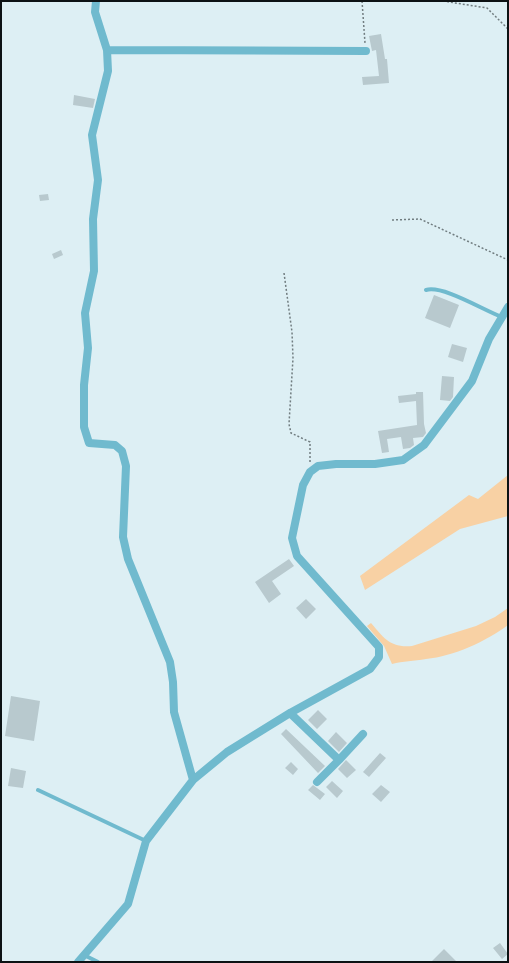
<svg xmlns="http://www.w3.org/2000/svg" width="509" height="963" font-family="'Exo 2',sans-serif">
	<rect width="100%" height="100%" fill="#ddeff4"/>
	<path fill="#f8d1a4" d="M508,475V516L460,529L365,590L360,576L469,495L478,499Z
		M508,608V625C485,642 454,656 426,659C414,661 403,661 392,664L384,646L367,626L371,623C384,638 390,648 412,646L476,626L495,617Z"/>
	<path fill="#b8c9ce" d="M381,34L385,59H387L389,83L363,85L362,77L379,76L376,50L372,51L369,36Z
		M74,95L95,99L93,108L73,105Z
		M48,194L49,200L40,201L39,195Z
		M61,250L63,255L54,259L52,254Z
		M434,295L459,305L450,328L425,318Z
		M452,344L467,348L463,362L448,357Z
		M442,376L454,377L453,397L450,401L440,400Z
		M416,392H423L424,424L426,433L423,437L413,438L414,445L410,448L403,449L401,437L387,439L389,452L382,453L378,431L417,425L416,401L399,403L398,396L416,394Z
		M289,559L294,566L272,581L281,594L269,603L255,582Z
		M306,599L316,609L306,619L296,608Z
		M11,696L40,701L34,741L5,736Z
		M318,710L327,719L317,729L308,720Z
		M286,729L325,766L318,773L281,734Z
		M336,732L347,743L339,752L328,741Z
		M380,753L386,758L369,777L363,772Z
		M346,760L356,770L347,778L338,769Z
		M291,762L298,769L293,775L285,768Z
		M11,768L26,771L23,788L8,786Z
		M332,781L343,791L337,798L326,787Z
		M313,785L325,794L320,800L308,790Z
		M381,785L390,792L381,802L372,794Z
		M500,943L508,954L502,959L493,948Z
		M444,949L457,962H431Z"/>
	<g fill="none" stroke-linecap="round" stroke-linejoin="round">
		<path stroke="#717d80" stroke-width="1.5" stroke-dasharray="2 2" stroke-linecap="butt" d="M362,1L365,43
			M443,1L487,8L508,29
			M392,220L420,219L508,260
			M284,273L292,332L293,358L289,424L291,433L310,442V462"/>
		<path stroke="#70bace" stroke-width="4" d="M426,290C443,285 483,310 502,317
			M38,790L146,841
			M84,955L98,962"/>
		<path stroke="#70bace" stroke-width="8" d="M107,50L366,51
			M290,713L339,760L363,734
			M193,780L227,752L290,713L370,669L379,657V647L297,556L292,538L303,485L310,472L318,466L336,464H375L403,460L424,445L472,381L489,339L508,307
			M317,782L339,760
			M78,962L128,904L146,841L193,780L174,712L173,682L170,662L128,559L123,537L126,466L122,451L115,445L89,443L84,427V385L88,348L85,313L94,271L93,219L98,180L92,135L108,71L107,50L95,12L96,1"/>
	</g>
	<rect width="509" height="963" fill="none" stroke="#0c1214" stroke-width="4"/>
</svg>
